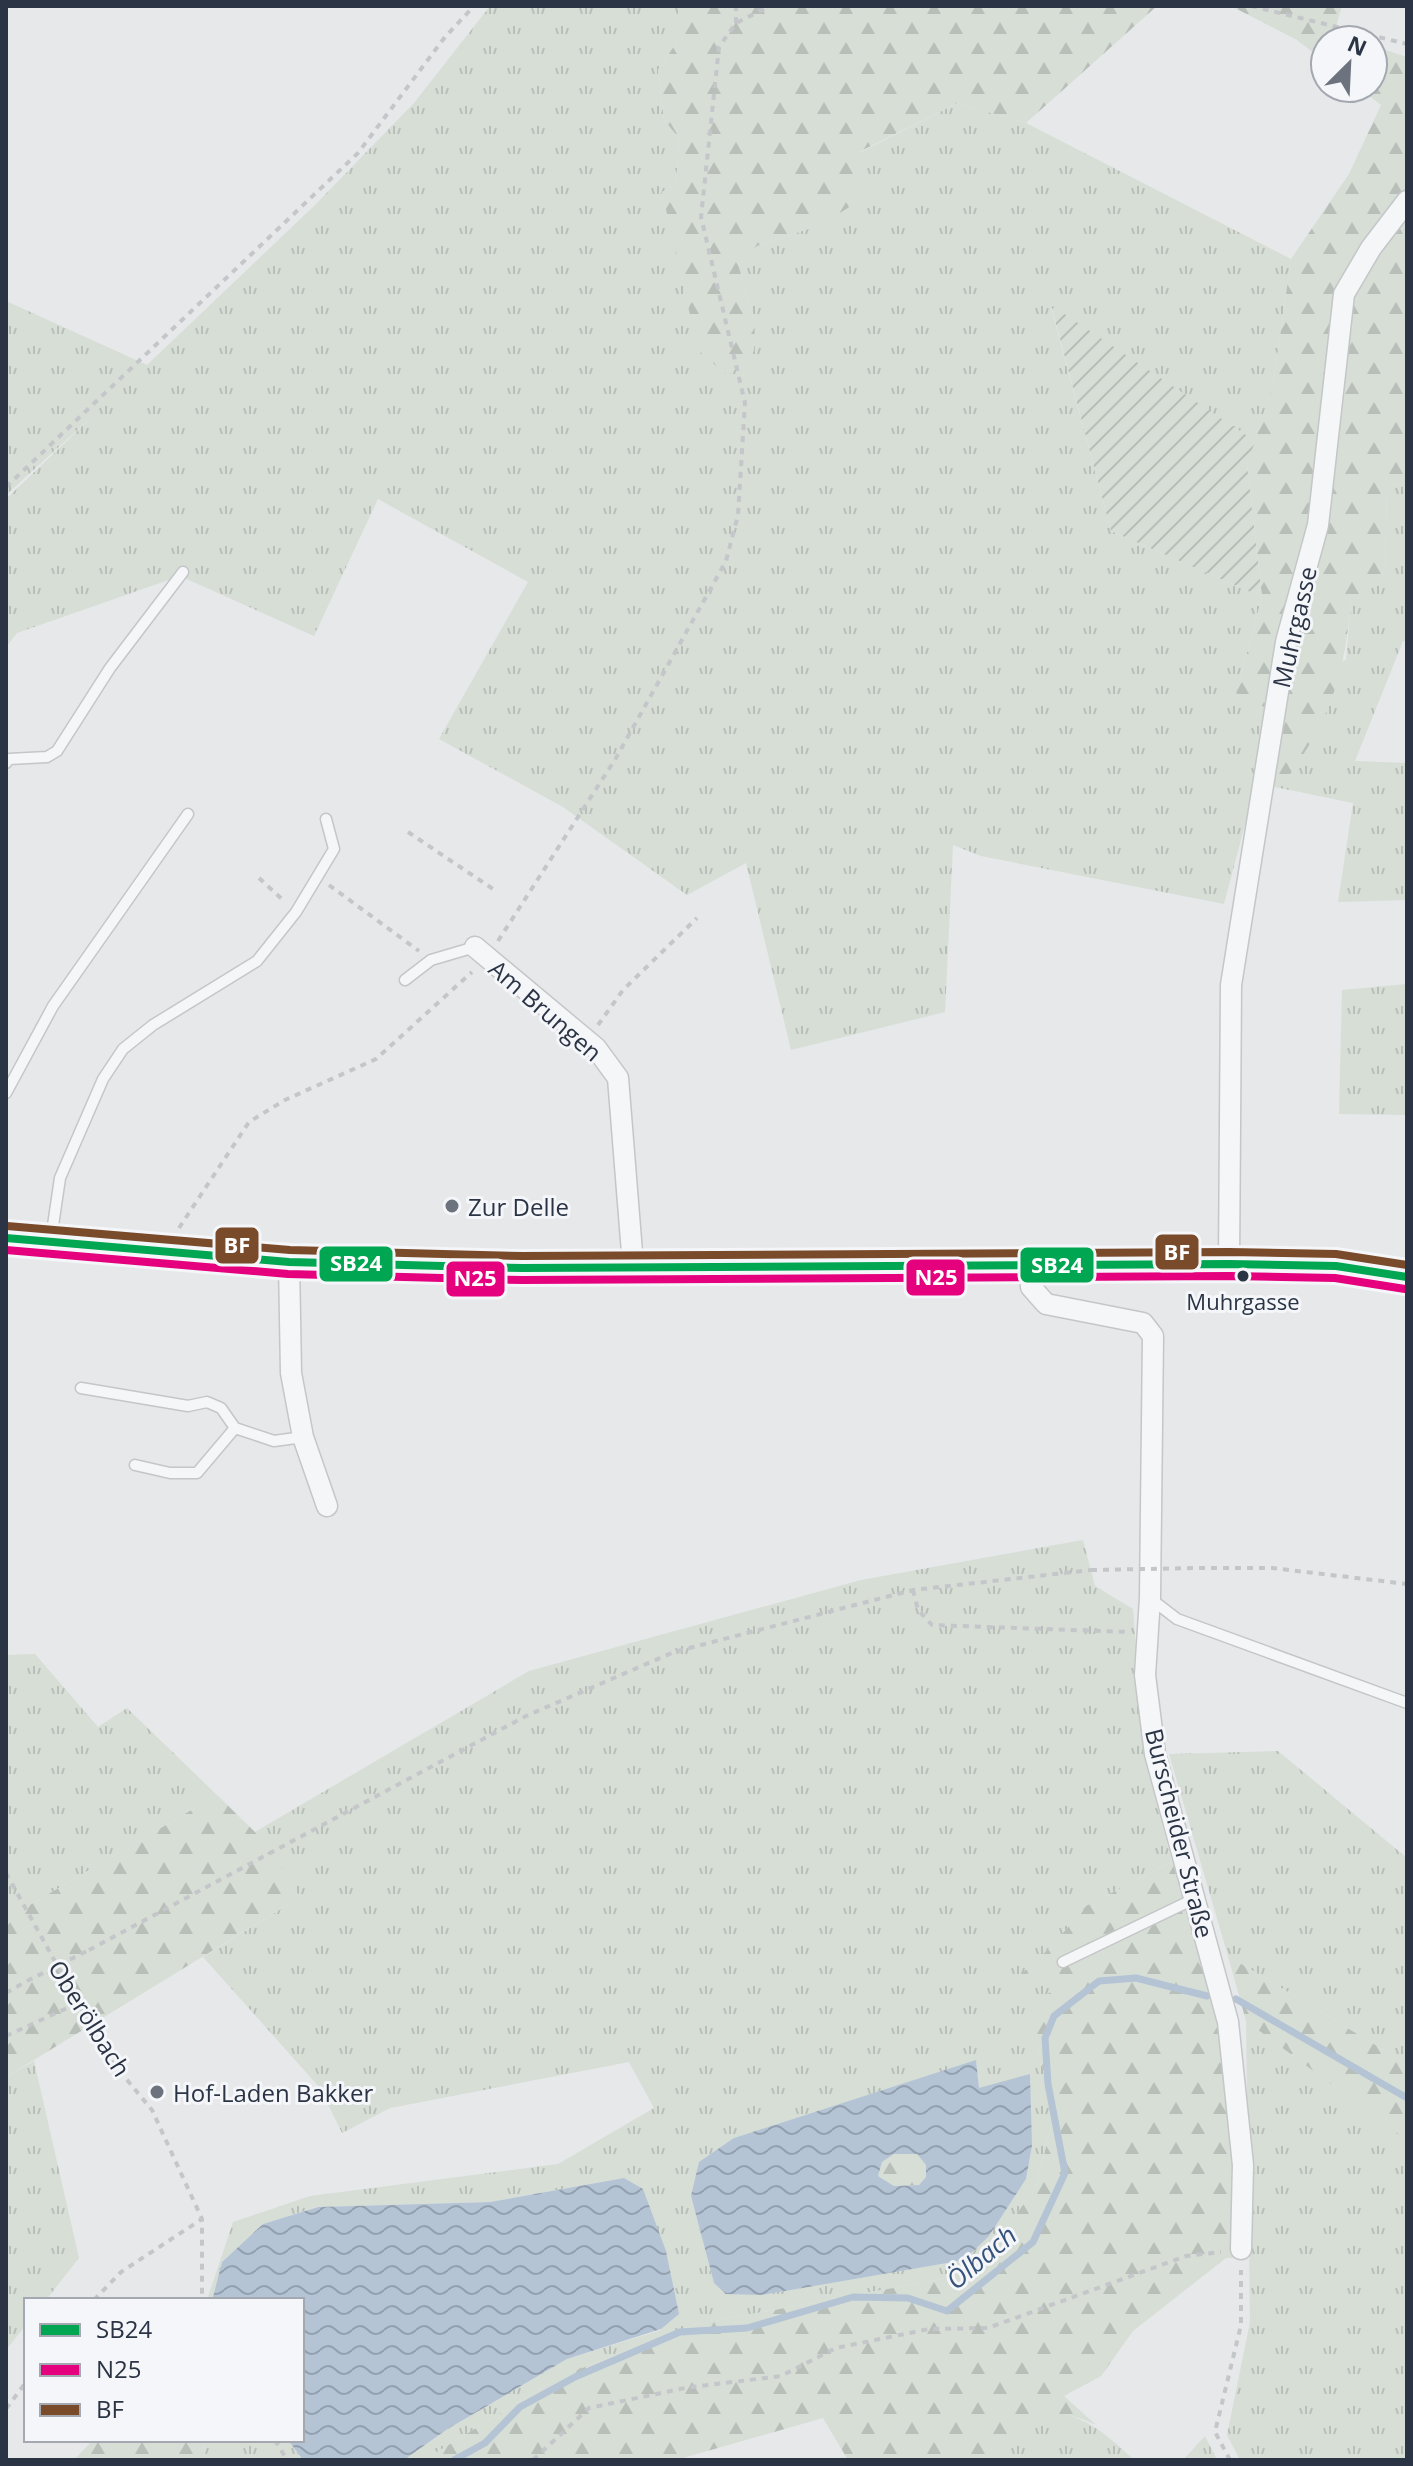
<svg xmlns="http://www.w3.org/2000/svg" width="1413" height="2466" font-family="'Open Sans',sans-serif">
	<defs>
		<pattern id="grass-tufts" width="24" height="20" patternUnits="userSpaceOnUse" patternTransform="scale(2)"><rect width="24" height="20" fill="#d6ded6"/><path d="M3 7l-1-3M5 7V3M7 7l1-3M15 17l-1-3M17 17v-4M19 17l1-3" fill="none" stroke="#b8bfb9"/></pattern>
		<pattern id="forest-firs" width="22" height="20" patternUnits="userSpaceOnUse" patternTransform="scale(2)"><rect width="22" height="20" fill="#d6ded6"/><path d="M5 1l3.5 6h-7zM16 11l3.5 6h-7z" fill="#b8bfb9"/></pattern>
		<pattern id="garden-furrows" width="10" height="10" patternUnits="userSpaceOnUse" patternTransform="scale(2)"><rect width="10" height="10" fill="#d6ded6"/><path d="M-1 1l2-2M0 10L10 0M9 11l2-2" fill="none" stroke="#b8bfb9"/></pattern>
		<pattern id="water-waves" width="16" height="10" patternUnits="userSpaceOnUse" patternTransform="scale(2)"><rect width="16" height="10" fill="#b4c4d5"/><path d="M0 5q4-4 8 0t8 0" fill="none" stroke="#93a0af"/></pattern>
	</defs>
	<rect width="100%" height="100%" fill="#e6e8ea"/>
	<path fill="url(#grass-tufts)" fill-rule="evenodd" d="M490,6H678V40L658,70L664,120L679,138L676,185L662,192L681,266L755,322L738,264L757,246L820,225L861,152L957,103L1026,123L1291,259L1273,385L1255,441L1051,307L1111,531L1262,597L1236,693L1346,660L1351,602L1385,573L1387,482L1407,488V641H1403L1355,761L1407,763V900L1338,902L1353,803L1256,783L1224,904L981,856L953,845L945,1012L791,1050L746,863L687,895L563,807L439,739L528,582L378,499L314,636L180,576L17,633L6,647V499L95,414L6,495V301L147,365L314,206L414,103Z
		M1407,984V1115L1339,1114L1342,990Z
		M1083,1540L1095,1586L1133,1609L1144,1756L1172,1862L1086,1906L1052,1946L1022,1974L1042,1971L1061,1985L1030,2030L1056,2107L1036,2187L974,2273L693,2325L559,2377L424,2460H404L446,2430L567,2359L661,2330L624,2178L490,2202L317,2207L263,2224L222,2262L214,2300H207L233,2222L310,2196L558,2164L654,2108L629,2062L390,2108L342,2133L320,2088L203,1957L300,1897L255,1832L529,1671L861,1580ZM976,2061L979,2088L1032,2146L1026,2179L989,2236L848,2279L762,2295L714,2283L691,2196L734,2138Z
		M35,1654L98,1727L127,1708L217,1795L6,1919V1655Z
		M1278,1751L1407,1858V2064L1228,1956L1169,1754Z
		M1246,2021L1405,2138L1407,2460H1240L1227,2435L1250,2322Z
		M34,2061L79,2258L46,2300H26V2325L6,2350V2077Z
		M1052,2411C1088,2417 1108,2436 1134,2460H988L1028,2418Z
		M1205,2436L1217,2460H1183Z
		M204,2440H288L303,2460H205Z"/>
	<path fill="url(#forest-firs)" d="M678,6H1157L1026,123L957,103L861,151L856,203L820,225L757,246L738,264L755,322L754,351L728,376L698,350L662,192L676,185L679,138L664,120L658,70L678,40Z
		M1231,6H1342L1334,33L1356,40H1325V62L1297,40Z
		M1373,46L1407,57V488L1387,482L1385,573L1351,602C1344,679 1329,722 1283,784L1255,783L1268,709L1236,693L1262,597L1247,465L1273,385L1291,259L1349,174L1381,105L1359,88H1373Z
		M217,1795L255,1832L300,1897L6,2077V1919Z
		M1172,1862L1221,1996L1234,2119L1237,2258H1226L1133,2331L1101,2376L1064,2396L1096,2425C1039,2399 1027,2420 988,2460H848L823,2418L676,2460H424L559,2377L693,2325L974,2273L1036,2187L1056,2107L1030,2030L1038,2001L1060,1985L1042,1971L1020,1975L1052,1946L1086,1906Z
		M1228,1956L1407,2064V2148L1404,2138L1246,2021Z
		M894,2154H917L927,2165L926,2177L919,2185L894,2186L878,2176L882,2162Z
		M93,2440H204L205,2460H74Z"/>
	<path fill="url(#garden-furrows)" d="M1051,305L1255,441L1247,465L1262,597L1111,531Z"/>
	<path fill="url(#water-waves)" fill-rule="evenodd" d="M976,2060L979,2088L1030,2074L1032,2146L1026,2179L989,2236L964,2260L762,2295L726,2294L714,2283L691,2196L699,2162L734,2138ZM894,2154H917L926,2165V2177L919,2185L894,2186L878,2176L882,2162Z
		M624,2178L643,2189L666,2251L679,2314L661,2329L567,2359L446,2430L404,2460H303L288,2440H302V2300H214L213,2297L222,2262L263,2224L318,2207L490,2202Z"/>
	<g fill="none" stroke-linecap="round" stroke-linejoin="round">
		<path stroke="#b4c4d5" stroke-width="7" d="M1236,1999L1407,2098
			M454,2460L485,2443L520,2407L575,2377L680,2332L747,2328L853,2297L908,2298L947,2311L1033,2242L1065,2173L1048,2084L1045,2038L1054,2016L1099,1981L1136,1978L1207,1996"/>
		<defs>
			<path id="lane" d="M6,763L9,759L47,757L57,751L110,668L183,572
				M405,980L431,960L475,947
				M6,1093L53,1006L188,814
				M51,1239L60,1178L103,1079L123,1049L153,1025L257,961L296,912L334,849L326,819
				M81,1388L188,1406L207,1402L221,1408L235,1428L274,1441L303,1437
				M135,1465L170,1473H197L235,1428
				M1151,1599L1177,1619L1407,1703
				M1063,1962L1196,1898"/>
			<path id="street" d="M475,947L596,1048L618,1078L633,1265
				M289,1262L291,1373L303,1437L327,1506
				M1030,1264L1031,1287L1046,1304L1143,1323L1153,1336L1150,1598L1145,1675L1155,1754L1228,2022L1243,2165L1241,2249
				M1229,1264L1231,985L1286,642L1318,525L1344,294L1371,248L1407,201"/>
			<path id="primary" d="M6,1238L289,1262L522,1268L1229,1264L1336,1266L1407,1277"/>
		</defs>
		<use href="#lane" stroke="#c4c6c8" stroke-width="13"/>
		<use href="#street" stroke="#c4c6c8" stroke-width="23"/>
		<use href="#primary" stroke="#c2c5c8" stroke-width="33"/>
		<path stroke="#c5c6ca" stroke-width="4" stroke-dasharray="6 6" stroke-linecap="butt" d="M1251,6L1407,44
			M736,23V6
			M6,487L358,153L445,37L474,6
			M408,832L496,891
			M259,878L284,901
			M329,885L419,951
			M498,941L616,758L726,561L738,515L745,403L701,217L719,47L736,23L770,6
			M598,1025L623,990L697,918
			M179,1228L249,1122L285,1100L376,1059L472,972
			M1199,1568H1272L1407,1584
			M913,1590L918,1610L932,1625L1129,1632
			M6,1873L108,2057L152,2110L202,2219V2300
			M89,1950L526,1716L674,1652L913,1590L1091,1570
			M6,1993L27,1981
			M6,2036L78,2003
			M94,2300L121,2272L202,2219
			M6,2409L26,2382
			M275,2440L287,2460
			M533,2460L589,2408L685,2388L781,2376L836,2348L929,2329L988,2328L1186,2256L1221,2252
			M1230,2460L1215,2432L1241,2325V2270"/>
		<use href="#lane" stroke="#f5f6f7" stroke-width="10"/>
		<use href="#street" stroke="#f5f6f7" stroke-width="20"/>
		<use href="#primary" stroke="#f8f8f8" stroke-width="30"/>
		<path stroke="#c5c6ca" stroke-width="4" stroke-dasharray="6 6" stroke-linecap="butt" d="M1091,1570L1199,1568
			M27,1981L89,1950"/>
		<defs>
			<path id="bus-1" d="M6,1238L289,1262L522,1268L1229,1264L1336,1266L1407,1277"/>
			<path id="bus-2" d="M6,1250L288,1274L522,1280L1229,1276L1335,1278L1405,1289"/>
			<path id="bus-3" d="M7,1226L290,1250L522,1256L1229,1252L1336,1254L1407,1265"/>
		</defs>
		<use href="#bus-1" stroke="#f4f6f9" stroke-width="14"/>
		<use href="#bus-2" stroke="#f4f6f9" stroke-width="14"/>
		<use href="#bus-3" stroke="#f4f6f9" stroke-width="14"/>
		<use href="#bus-1" stroke="#00a651" stroke-width="8"/>
		<use href="#bus-2" stroke="#e5007d" stroke-width="8"/>
		<use href="#bus-3" stroke="#7a4b2a" stroke-width="8"/>
	</g>
	<g fill="#6c737f" stroke="#f4f6f9" stroke-width="3">
		<circle cx="452" cy="1206" r="8"/>
		<circle cx="157" cy="2092" r="8"/>
	</g>
	<circle fill="#2b3445" stroke="#f4f6f9" stroke-width="3" cx="1243" cy="1276" r="7"/>
	<g text-anchor="middle" dominant-baseline="central" stroke-width="6" stroke-linejoin="round" paint-order="stroke">
		<g font-size="22" fill="#2b3445" stroke="#f4f6f9">
			<text x="1243" y="1301">Muhrgasse</text>
		</g>
		<g font-size="24" fill="#2b3445" stroke="#f4f6f9">
			<text transform="translate(1294 627) rotate(-77)">Muhrgasse</text>
			<text transform="translate(546 1010) rotate(41)">Am Brungen</text>
			<text transform="translate(1180 1833) rotate(76)">Burscheider Straße</text>
			<text transform="translate(90 2018) rotate(58)">Oberölbach</text>
		</g>
		<g font-size="24" fill="#2b3445" stroke="#f4f6f9" text-anchor="start">
			<text x="468" y="1206">Zur Delle</text>
			<text x="173" y="2092">Hof-Laden Bakker</text>
		</g>
		<g font-size="26" font-style="italic" fill="#34527a" stroke="#f4f6f9">
			<text transform="translate(981 2257) rotate(-40)">Ölbach</text>
		</g>
	</g>
	<g stroke="#f4f6f9" stroke-width="3">
		<rect x="214" y="1226" width="46" height="39" rx="8" fill="#7a4b2a"/>
		<rect x="1154" y="1233" width="46" height="38" rx="8" fill="#7a4b2a"/>
		<rect x="318" y="1245" width="76" height="38" rx="8" fill="#00a651"/>
		<rect x="1019" y="1246" width="76" height="38" rx="8" fill="#00a651"/>
		<rect x="905" y="1258" width="61" height="39" rx="8" fill="#e5007d"/>
		<rect x="445" y="1260" width="61" height="38" rx="8" fill="#e5007d"/>
	</g>
	<g font-size="22" text-anchor="middle" font-weight="bold" fill="#fff">
		<text x="237" y="1253">BF</text>
		<text x="1177" y="1260">BF</text>
		<text x="356" y="1271">SB24</text>
		<text x="1057" y="1273">SB24</text>
		<text x="936" y="1285">N25</text>
		<text x="475" y="1286">N25</text>
	</g>
	<rect width="1413" height="2466" fill="none" stroke="#2b3445" stroke-width="16"/>
	<rect x="24" y="2298" width="280" height="144" fill="#f4f6f9" stroke="#a4a8b1" stroke-width="2"/>
	<rect x="40" y="2324" width="40" height="12" fill="#00a651" stroke="#a4a8b1" stroke-width="2"/>
	<text x="96" y="2338" font-size="24" fill="#2b3445">SB24</text>
	<rect x="40" y="2364" width="40" height="12" fill="#e5007d" stroke="#a4a8b1" stroke-width="2"/>
	<text x="96" y="2378" font-size="24" fill="#2b3445">N25</text>
	<rect x="40" y="2404" width="40" height="12" fill="#7a4b2a" stroke="#a4a8b1" stroke-width="2"/>
	<text x="96" y="2418" font-size="24" fill="#2b3445">BF</text>
	<g transform="translate(1349 64) rotate(24)"><circle r="38" fill="#f4f6f9" stroke="#a4a8b1" stroke-width="2"/>
	<path d="M0-6L14 30L0 20L-14 30Z" fill="#6c737f"/>
	<text y="-12" font-size="22" font-weight="bold" text-anchor="middle" fill="#2b3445">N</text>
	</g>
</svg>
